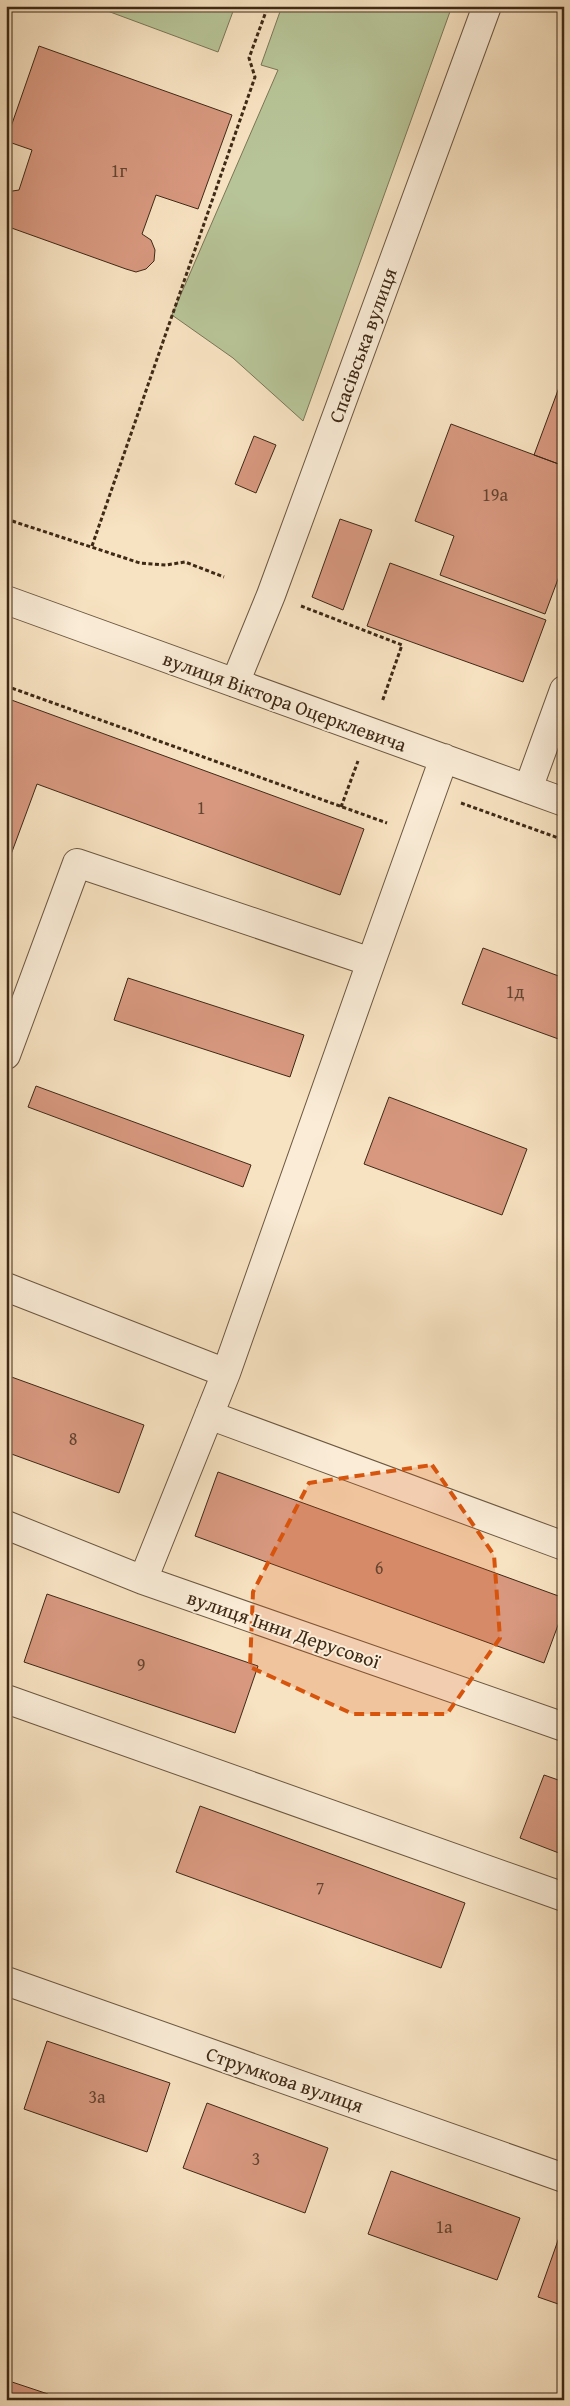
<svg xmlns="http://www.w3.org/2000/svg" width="570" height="2406" font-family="'Gentium Book Plus',serif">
	<rect width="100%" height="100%" fill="#f7e2c1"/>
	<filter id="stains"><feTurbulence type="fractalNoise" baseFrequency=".004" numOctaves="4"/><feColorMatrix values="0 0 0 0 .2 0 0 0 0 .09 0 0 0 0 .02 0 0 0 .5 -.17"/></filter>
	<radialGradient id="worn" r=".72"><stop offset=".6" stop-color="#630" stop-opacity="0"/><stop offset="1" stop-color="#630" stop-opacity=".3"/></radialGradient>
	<path fill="#b7c497" stroke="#7a7656" d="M94,6H235L218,52Z
		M282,6H452L303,421L233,358L172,315L278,70L261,65Z"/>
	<path fill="#d7987f" stroke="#3e2916" d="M39,46L232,115L198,209L156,195L142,234L151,240L155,250L154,261L146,269L136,272L126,269L6,226V192L19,190L32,150L6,141Z
		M564,374V466L534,455Z
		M451,424L564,466V563L545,614L440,575L454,536L415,521Z
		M254,436L276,445L256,493L235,484Z
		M340,519L372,530L343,610L312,597Z
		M390,563L546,620L523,682L367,626Z
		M6,698L364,829L340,895L37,784L6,868Z
		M483,948L564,978V1041L462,1004Z
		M128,978L304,1035L290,1077L114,1020Z
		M36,1086L251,1165L243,1187L28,1107Z
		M389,1097L527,1149L502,1215L364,1164Z
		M6,1375L144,1425L119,1493L6,1452Z
		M218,1472L564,1598V1609L544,1663L195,1536Z
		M47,1594L258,1666L235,1733L24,1662Z
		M544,1775L564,1782V1855L520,1838Z
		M200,1806L465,1903L441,1968L176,1872Z
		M47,2041L170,2083L147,2152L24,2109Z
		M207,2103L328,2148L305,2213L183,2168Z
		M391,2171L520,2218L497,2280L368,2234Z
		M562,2229L564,2230V2306L538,2297Z
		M6,2380L48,2394L46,2400H6Z"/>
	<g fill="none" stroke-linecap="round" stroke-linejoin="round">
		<defs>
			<path id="minor" d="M6,600L564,802
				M235,683L271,595L487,6
				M528,789L564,690
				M6,1055L77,863L371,962L444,758
				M6,1287L226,1373L143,1580
				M226,1373L371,962
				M209,1415L564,1546
				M6,1525L143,1580L564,1727
				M6,1699L564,1897
				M6,1981L564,2178"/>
		</defs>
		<use href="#minor" stroke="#6c5741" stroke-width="30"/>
		<path stroke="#3e2916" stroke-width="3" stroke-dasharray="4 2.5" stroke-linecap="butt" d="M6,519L140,563L166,565L185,562L224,577
			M92,546L255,77L249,58L268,6
			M301,606L402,645L382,702
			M6,686L387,823
			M461,803L564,840
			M341,807L358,761"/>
		<use href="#minor" stroke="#faecd7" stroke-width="28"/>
	</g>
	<path fill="#d7540d" fill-opacity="0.2" stroke="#d7540d" stroke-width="4" stroke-dasharray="10 6" stroke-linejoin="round" d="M432,1465L494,1555L500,1638L447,1714H353L250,1667L253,1592L309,1483Z"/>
	<g text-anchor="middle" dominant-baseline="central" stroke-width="4" stroke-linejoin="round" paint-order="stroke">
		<g font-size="18" fill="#644530">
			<text x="119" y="170">1г</text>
			<text x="495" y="494">19а</text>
			<text x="201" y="807">1</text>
			<text x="515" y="991">1д</text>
			<text x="73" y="1438">8</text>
			<text x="379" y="1567">6</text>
			<text x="141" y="1664">9</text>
			<text x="320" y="1887">7</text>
			<text x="97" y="2096">3а</text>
			<text x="256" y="2158">3</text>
			<text x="444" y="2226">1а</text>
		</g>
		<g font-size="20" fill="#3e2916" stroke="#faecd7">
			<text transform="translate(362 345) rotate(-70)">Спасівська вулиця</text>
			<text transform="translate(285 701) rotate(20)">вулиця Віктора Оцерклевича</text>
			<text transform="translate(284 1629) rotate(19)">вулиця Інни Дерусової</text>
			<text transform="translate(285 2079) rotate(19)">Струмкова вулиця</text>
		</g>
	</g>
	<rect width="570" height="2406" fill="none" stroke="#f7e2c1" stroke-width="25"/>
	<rect x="8" y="8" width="555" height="2391" fill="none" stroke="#3e2916" stroke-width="2.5"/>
	<rect x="12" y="12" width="545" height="2381" fill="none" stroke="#3e2916"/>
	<rect width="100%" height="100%" filter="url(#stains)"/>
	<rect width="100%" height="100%" fill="url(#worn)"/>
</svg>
